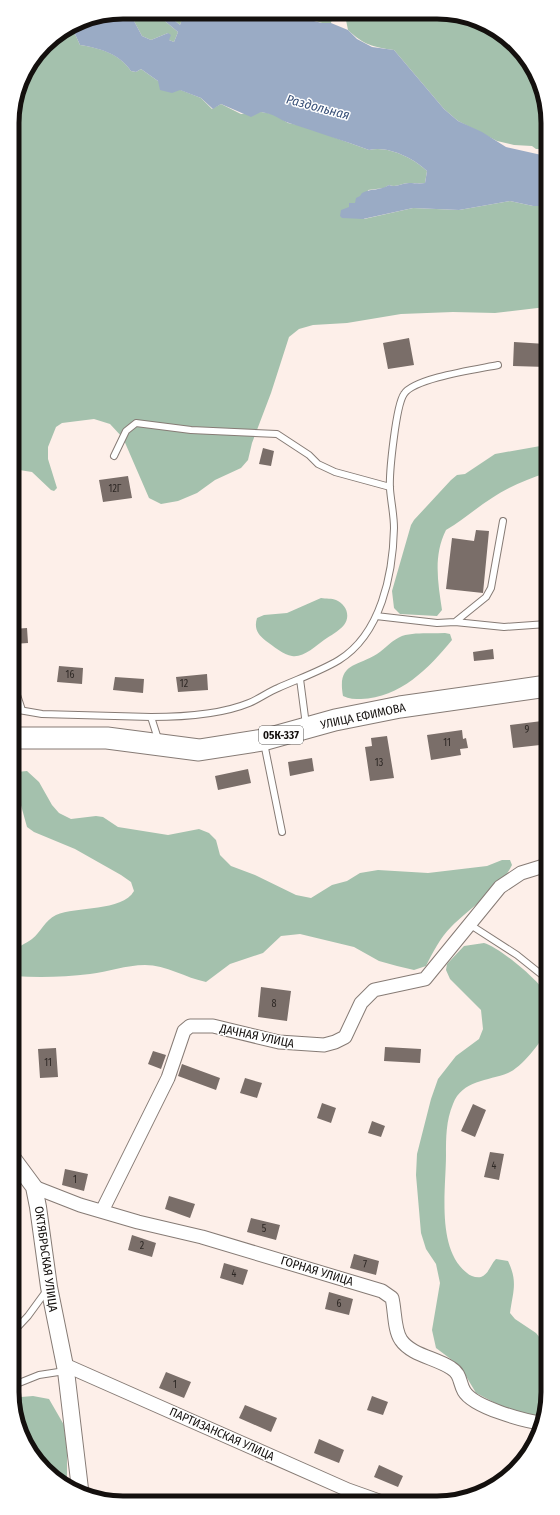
<svg xmlns="http://www.w3.org/2000/svg" width="560" height="1515" font-family="'Fira Sans Condensed',sans-serif">
	<rect width="100%" height="100%" fill="#fdefe9"/>
	<path fill="#a4c1ad" d="M140,12H154L178,32L174,42L169,40L168,33L151,40L142,36L134,21Z
		M166,12H181L182,19L180,25L174,20L167,18Z
		M312,13H322L332,19L331,23H322L307,18Z
		M358,14H459L515,44L546,101V149H536L532,146L514,145L497,141L458,121L444,109L394,50C373,47 364,45 348,30L346,20L367,17Z
		M65,30L75,34L80,45C100,48 120,54 131,71L136,72L141,69L158,81L201,98L212,109L221,104L241,114L261,112L274,114L288,123L303,126L369,150C387,145 414,158 427,171L425,183C419,184 415,183 409,183C401,183 397,188 389,185L384,188L368,190L364,219L413,208L459,210L510,201L533,206H546V307L495,313L453,312L401,314L347,323L313,325L299,329L289,337L271,393L252,443L248,460L241,468L215,480L197,493L178,501L161,504L149,498L123,438L110,424L94,419L62,423L56,427L48,447V459L57,488L54,491L51,490L32,472L13,469L12,116L24,74L50,40Z
		M546,445V473C528,479 508,487 492,498C476,508 462,521 446,530C433,556 438,583 442,610L437,616L400,614L394,608L392,591L411,525L414,520L451,480L457,475L465,474L495,454Z
		M321,598C326,599 332,598 336,600C346,604 351,616 344,625C338,632 331,635 324,640C316,646 303,658 292,656C284,655 273,646 266,641C257,634 254,628 257,618L264,615L287,613Z
		M445,633L450,634L452,640C429,668 400,698 361,699C355,699 349,699 343,696C337,663 356,667 377,654C386,648 392,640 402,636C415,632 431,634 445,633Z
		M27,771L39,782L52,805L59,813L71,819L96,816L103,817L118,827L168,835L199,829L209,833L216,840L220,855L231,866L255,875L296,895L311,898L332,885L347,881L360,873L378,870L428,873L487,866L502,860H510L512,865C501,888 470,908 451,927C440,938 433,952 426,966L414,970L397,966L379,961L354,947L300,934L281,936L263,953L230,964L206,982C186,978 166,965 145,965C126,965 108,972 90,974C65,977 39,978 14,976V951C20,945 25,944 32,939C41,932 45,920 56,915C76,906 122,912 134,891L131,882L121,875L75,849L34,832L27,827L14,780L17,772Z
		M484,943C499,947 540,981 546,994C548,999 548,1022 547,1028C543,1041 521,1068 508,1073C488,1081 462,1080 453,1104C446,1121 446,1137 446,1155C446,1189 436,1249 467,1273C470,1276 476,1278 481,1277C489,1274 490,1265 496,1259L508,1261C518,1282 513,1291 510,1313L515,1319L536,1333L548,1348V1399L543,1418L518,1415L476,1393L460,1366L436,1348L432,1330L440,1283L436,1264L426,1249L421,1233L416,1175L417,1154L431,1099L438,1079L456,1056L479,1039L483,1029L481,1010L450,979L446,970L447,964L464,946Z
		M33,1396L49,1399L64,1425L67,1452V1482L45,1471L14,1414V1400L21,1397Z"/>
	<path fill="#9aabc5" d="M123,12H140L134,21L142,36L151,40L168,33L171,35L169,40L174,42L178,32L154,12H166L167,18L174,20L180,25L182,19L181,12L252,13L258,15L271,14L294,16L322,23H331L348,30L357,39L372,47L394,50L444,109L458,121L482,132L506,147L546,156V206H533L510,201L459,210L413,208L363,219L342,218L340,216L341,210L349,207V203H355L356,198L360,196L362,193C371,188 380,191 389,185C397,188 401,183 409,183C415,183 419,184 425,183L427,171C414,158 387,145 369,150C342,140 316,132 289,123C278,119 275,114 261,112L251,117L221,104L213,109L201,98L180,90L172,93L160,90L158,81L141,69L136,72L131,71C120,54 99,48 80,45L75,34L65,30L81,20Z"/>
	<path fill="#7a6e69" d="M409,338L414,365L388,369L383,343Z
		M514,342L546,344V367L513,366Z
		M263,448L274,451L271,466L259,464Z
		M128,476L132,498L103,502L99,480Z
		M476,530L489,531L483,593L446,589L452,538L474,541Z
		M27,628L28,643L13,644V629Z
		M493,649L494,659L474,661L473,652Z
		M59,666L83,668L82,684L57,682Z
		M207,674L208,690L178,692L176,677Z
		M115,677L144,679L143,693L113,690Z
		M542,721L544,736L539,737L540,745L513,748L510,725Z
		M462,730L463,739L466,738L468,748L460,749L461,755L431,760L427,735Z
		M387,736L394,778L370,781L365,747L372,746L371,738Z
		M312,758L314,771L290,776L288,762Z
		M248,769L251,783L218,790L215,776Z
		M261,987L291,991L287,1021L258,1017Z
		M385,1047L421,1049L420,1063L384,1061Z
		M56,1048L58,1077L40,1078L38,1049Z
		M153,1051L166,1055L161,1069L148,1064Z
		M182,1064L220,1078L216,1090L178,1076Z
		M245,1078L262,1083L257,1098L240,1093Z
		M322,1103L336,1108L331,1123L317,1118Z
		M473,1104L486,1110L475,1137L461,1131Z
		M372,1121L385,1126L381,1137L368,1133Z
		M490,1152L504,1154L499,1180L484,1177Z
		M65,1169L88,1174L84,1191L62,1185Z
		M169,1196L195,1204L190,1218L165,1209Z
		M251,1218L280,1225L276,1240L247,1232Z
		M132,1235L156,1243L152,1257L128,1250Z
		M354,1254L379,1261L376,1275L350,1268Z
		M224,1263L248,1270L243,1285L220,1278Z
		M329,1292L353,1299L349,1315L325,1309Z
		M166,1372L191,1382L184,1398L159,1388Z
		M372,1396L388,1402L383,1415L367,1410Z
		M245,1405L277,1418L271,1432L239,1418Z
		M319,1439L344,1450L339,1463L314,1453Z
		M379,1465L403,1476L398,1487L374,1477Z"/>
	<g fill="none" stroke-linecap="round" stroke-linejoin="round">
		<defs>
			<path id="service" d="M114,456L126,431L136,423L191,430L277,434L309,455L318,464L335,472L390,487
				M376,616L437,623L455,622L486,597L491,588L503,521
				M455,622L504,627L547,624
				M300,679L306,725
				M13,691L17,695L22,710
				M13,709L42,714L151,717L159,742
				M151,717C182,717 220,715 249,703C259,699 268,692 278,688C298,679 321,671 339,660C381,634 393,574 394,528C394,515 391,502 390,489C389,473 396,405 404,394C414,378 479,369 498,365
				M264,743L282,832
				M469,924L517,955L547,979
				M14,1331L28,1316L47,1290
				M14,1385L39,1375L65,1371"/>
			<path id="minor" d="M34,1187L80,1205L138,1222L202,1237L382,1291L392,1298C395,1310 394,1330 401,1340C411,1355 436,1358 451,1368C461,1374 459,1382 464,1391C473,1407 524,1421 542,1423
				M102,1211L168,1078L184,1031L190,1026H213L279,1042L324,1045L335,1042L345,1037L361,1003L374,990L425,979L500,887L521,873L547,865
				M65,1365L348,1490L379,1501"/>
			<path id="tertiary" d="M14,1160L34,1187L38,1207L49,1287L66,1371L80,1489"/>
			<path id="primary" d="M13,738H107L199,750L263,740L335,720L400,707L547,686"/>
		</defs>
		<use href="#service" stroke="#867b75" stroke-width="8"/>
		<use href="#minor" stroke="#867b75" stroke-width="15"/>
		<use href="#tertiary" stroke="#867b75" stroke-width="18"/>
		<use href="#primary" stroke="#867b75" stroke-width="23"/>
		<use href="#service" stroke="#fff" stroke-width="6"/>
		<use href="#minor" stroke="#fff" stroke-width="13"/>
		<use href="#tertiary" stroke="#fff" stroke-width="16"/>
		<use href="#primary" stroke="#fff" stroke-width="21"/>
	</g>
	<g text-anchor="middle" dominant-baseline="central" stroke-width="3" stroke-linejoin="round" paint-order="stroke">
		<g font-size="10" fill="#2e2825">
			<text x="115" y="489">12Г</text>
			<text x="70" y="675">16</text>
			<text x="184" y="684">12</text>
			<text x="527" y="730">9</text>
			<text x="447" y="743">11</text>
			<text x="379" y="763">13</text>
			<text x="274" y="1004">8</text>
			<text x="48" y="1063">11</text>
			<text x="494" y="1166">4</text>
			<text x="75" y="1180">1</text>
			<text x="264" y="1229">5</text>
			<text x="142" y="1246">2</text>
			<text x="365" y="1265">7</text>
			<text x="234" y="1274">4</text>
			<text x="339" y="1304">6</text>
			<text x="175" y="1385">1</text>
		</g>
		<rect fill="#fff" stroke="#5a5856" stroke-width="1" x="259" y="726" width="44" height="18" rx="3"/>
		<g font-size="11" font-weight="bold" fill="#14100e">
			<text x="281" y="735">05К-337</text>
		</g>
		<g font-size="12" fill="#14100e" stroke="#fff">
			<text transform="translate(363 716) rotate(-12)">УЛИЦА ЕФИМОВА</text>
			<text transform="translate(257 1036) rotate(12)">ДАЧНАЯ УЛИЦА</text>
			<text transform="translate(46 1259) rotate(82)">ОКТЯБРЬСКАЯ УЛИЦА</text>
			<text transform="translate(317 1271) rotate(17)">ГОРНАЯ УЛИЦА</text>
			<text transform="translate(222 1434) rotate(24)">ПАРТИЗАНСКАЯ УЛИЦА</text>
		</g>
		<g font-size="13" font-style="italic" fill="#385078" stroke="#fff">
			<text transform="translate(318 107) rotate(15)">Раздольная</text>
		</g>
	</g>
	<path d="M0 0H560V1515H0ZM123 19H437A104 104 0 0 1 541 123V1392A104 104 0 0 1 437 1496H123A104 104 0 0 1 19 1392V123A104 104 0 0 1 123 19Z" fill="#fff" fill-rule="evenodd"/>
	<path fill="none" stroke="#14100e" stroke-width="5" d="M123 19H437A104 104 0 0 1 541 123V1392A104 104 0 0 1 437 1496H123A104 104 0 0 1 19 1392V123A104 104 0 0 1 123 19Z"/>
</svg>
